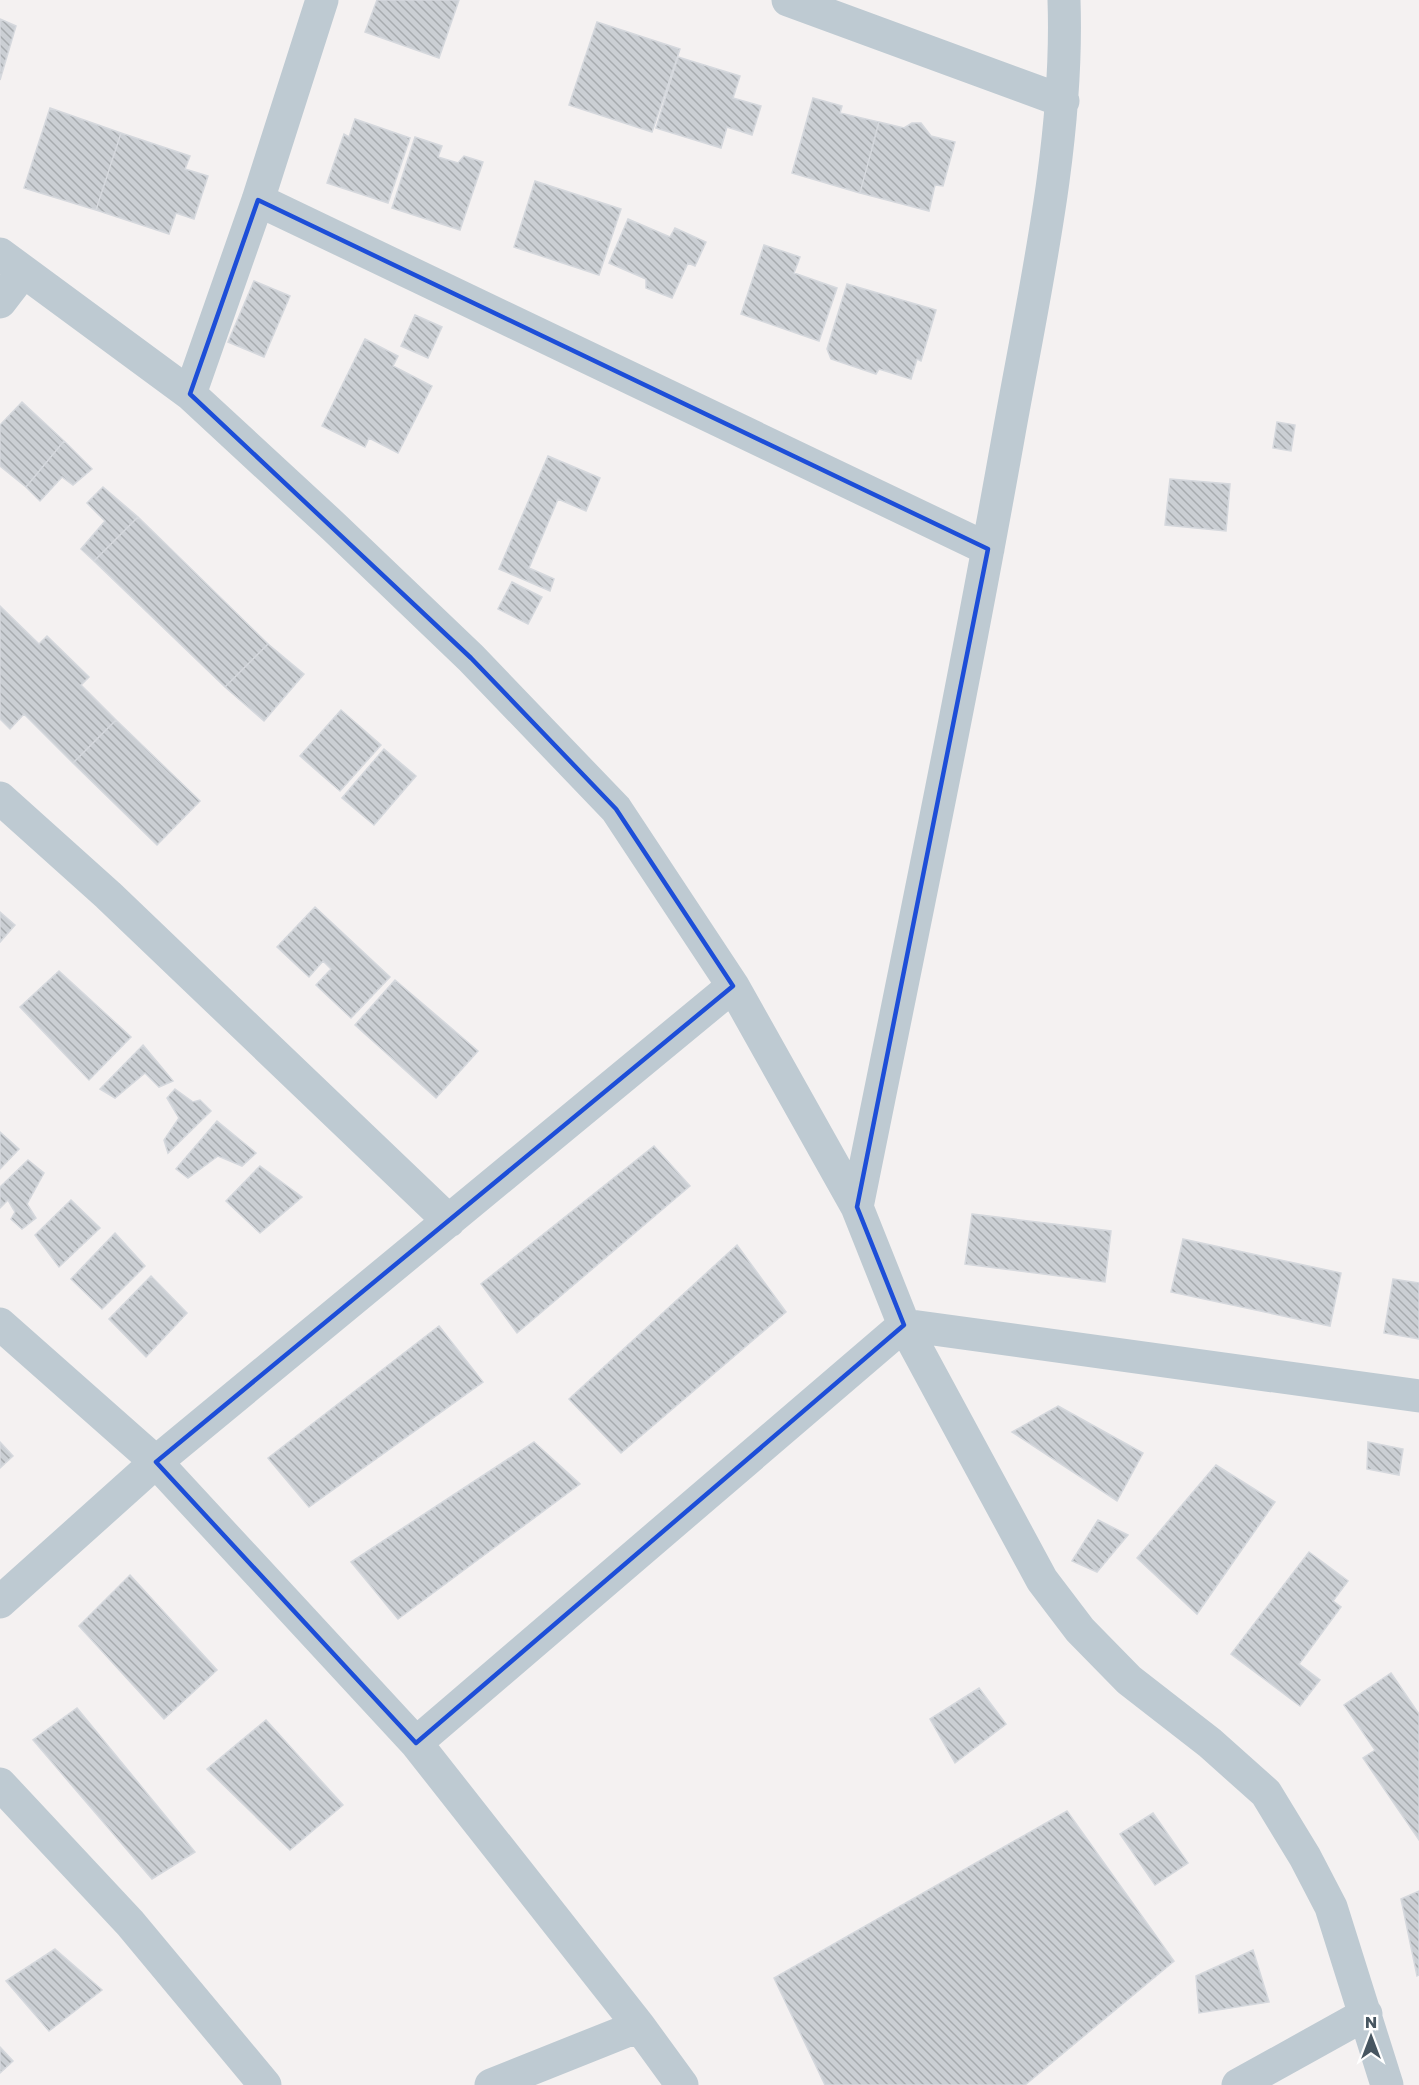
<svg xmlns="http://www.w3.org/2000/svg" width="1419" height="2085" font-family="Poppins,sans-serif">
	<defs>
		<pattern id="building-back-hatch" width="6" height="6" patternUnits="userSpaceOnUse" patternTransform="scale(1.5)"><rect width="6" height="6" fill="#cbcfd4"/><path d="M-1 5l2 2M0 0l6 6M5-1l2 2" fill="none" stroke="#a7abaf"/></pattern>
	</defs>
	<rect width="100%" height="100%" fill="#f4f1f1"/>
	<path fill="url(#building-back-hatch)" stroke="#d5d8dd" stroke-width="1.5" d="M377,0H459L439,58L365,32Z
		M0,19L16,26L0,80Z
		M597,22L680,49L652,132L569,105Z
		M678,57L740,76L733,98L761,106L752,135L727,127L721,148L656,128Z
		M813,98L842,106L840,113L879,122L860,193L792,173Z
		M50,108L121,133L96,210L24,188Z
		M355,119L410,138L388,203L327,183L344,134L349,137Z
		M879,122L904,128L912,123H921L931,136L955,142L943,186L935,185L929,211L860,193Z
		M121,133L190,156L185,169L208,176L194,219L176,213L169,234L96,210Z
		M415,137L442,146L438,157L458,163L464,156L483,162L460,230L392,208Z
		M535,181L621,209L599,275L514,247Z
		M628,219L670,237L675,228L706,242L695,266L688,263L672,298L646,288V279L609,263Z
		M764,245L800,257L794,273L837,288L819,341L741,314Z
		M254,281L290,296L264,357L228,342Z
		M847,284L936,310L921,361L917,359L911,379L879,369L876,374L831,359L827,349Z
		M415,315L442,327L428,358L401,346Z
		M365,339L398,356L393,366L432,386L398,453L369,438L365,447L322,426Z
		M22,402L64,441L26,487L0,466V425Z
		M1277,422L1295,425L1291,451L1273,448Z
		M64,441L92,469L73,485L62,477L40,501L26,487Z
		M548,456L600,478L586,511L558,499L529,568L554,579L550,591L499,569Z
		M1170,479L1230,484L1226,531L1165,525Z
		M103,487L138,517L94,561L81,549L105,521L87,503Z
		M138,517L268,644L225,687L94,561Z
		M512,582L542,597L528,624L498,609Z
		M0,606L39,644L47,636L89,677L81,685L116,720L73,763L24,714L10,729L0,719Z
		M268,644L304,674L264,721L225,687Z
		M341,710L381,745L340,791L300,756Z
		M116,720L200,801L157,845L73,763Z
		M384,749L416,776L374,825L342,798Z
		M315,907L390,977L351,1018L316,985L331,969L323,961L309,977L277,947Z
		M0,912L15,925L0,942Z
		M59,971L131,1037L89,1080L20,1007Z
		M395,980L478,1051L436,1098L355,1025Z
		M143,1045L173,1081L159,1087L145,1073L115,1098L100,1089Z
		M175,1089L193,1102L200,1100L211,1111L168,1153L164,1140L179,1118L167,1098Z
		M217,1121L256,1153L242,1166L218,1156L188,1178L176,1169Z
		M0,1132L19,1149L0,1169Z
		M654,1146L690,1186L517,1333L481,1284Z
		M28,1160L44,1173L27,1204L36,1218L22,1229L11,1219L15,1212L8,1200L0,1208V1187Z
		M260,1166L302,1197L260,1233L226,1201Z
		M71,1200L100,1228L59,1267L35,1235Z
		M972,1214L1111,1231L1105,1282L965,1264Z
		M115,1233L145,1266L102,1309L71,1279Z
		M1183,1239L1341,1273L1330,1326L1171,1292Z
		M737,1245L786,1312L621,1453L569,1399Z
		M151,1276L187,1313L146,1357L109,1319Z
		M1393,1279L1419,1283V1339L1384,1333Z
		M439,1326L483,1382L309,1507L268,1458Z
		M1058,1406L1143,1453L1117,1501L1012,1432Z
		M0,1442L13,1456L0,1468Z
		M534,1442L580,1484L398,1619L351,1562Z
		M1368,1442L1403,1449L1399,1475L1367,1469Z
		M1216,1465L1275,1502L1197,1614L1137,1558Z
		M1098,1520L1128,1535L1097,1572L1072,1561Z
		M1309,1552L1348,1581L1333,1601L1341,1607L1299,1664L1320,1680L1300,1706L1231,1654Z
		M130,1575L217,1670L164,1719L79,1626Z
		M1391,1673L1419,1714V1840L1363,1758L1375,1750L1344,1705Z
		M979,1688L1006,1724L955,1763L930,1719Z
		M77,1708L195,1852L152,1879L33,1740Z
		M266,1720L343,1805L290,1850L207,1769Z
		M1067,1811L1174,1961L1025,2085H825L774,1978Z
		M1153,1813L1188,1863L1155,1885L1120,1834Z
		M1419,1891V1975L1417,1976L1401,1899Z
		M55,1949L102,1990L49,2031L6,1981Z
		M1253,1950L1269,2002L1199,2013L1196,1976Z
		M0,2047L13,2061L0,2073Z"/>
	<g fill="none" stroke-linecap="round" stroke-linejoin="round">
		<path stroke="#becad2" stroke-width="33" d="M788,0L1063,101
			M258,200L988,549
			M0,254L190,394L334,527L471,658L616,809L733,986L857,1207L904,1325L1042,1580L1080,1630L1129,1680L1210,1743L1266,1793L1305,1857L1331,1907L1387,2085
			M0,302L23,272
			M190,394L258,200L322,0
			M0,798L108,895L449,1221
			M857,1207C909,949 963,692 1009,433C1034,293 1069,142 1064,0
			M0,1324L156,1462L416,1743L639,2026L682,2085
			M0,1602L156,1462L733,986
			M416,1743L904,1325L1419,1396
			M0,1784L130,1923L265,2085
			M491,2085L639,2026
			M1238,2085L1366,2014"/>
	</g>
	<path fill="none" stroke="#1d4ed8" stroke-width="4.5" stroke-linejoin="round" d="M258,200L988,549L857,1207L904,1325L416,1743L156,1462L733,986L616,809L471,658L190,394Z"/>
	<g transform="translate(1371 2037)" stroke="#ffffff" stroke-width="4.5" paint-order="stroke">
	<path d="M0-4.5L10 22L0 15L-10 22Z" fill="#475661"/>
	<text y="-9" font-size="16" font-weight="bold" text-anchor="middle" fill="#475661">N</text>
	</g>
</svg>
